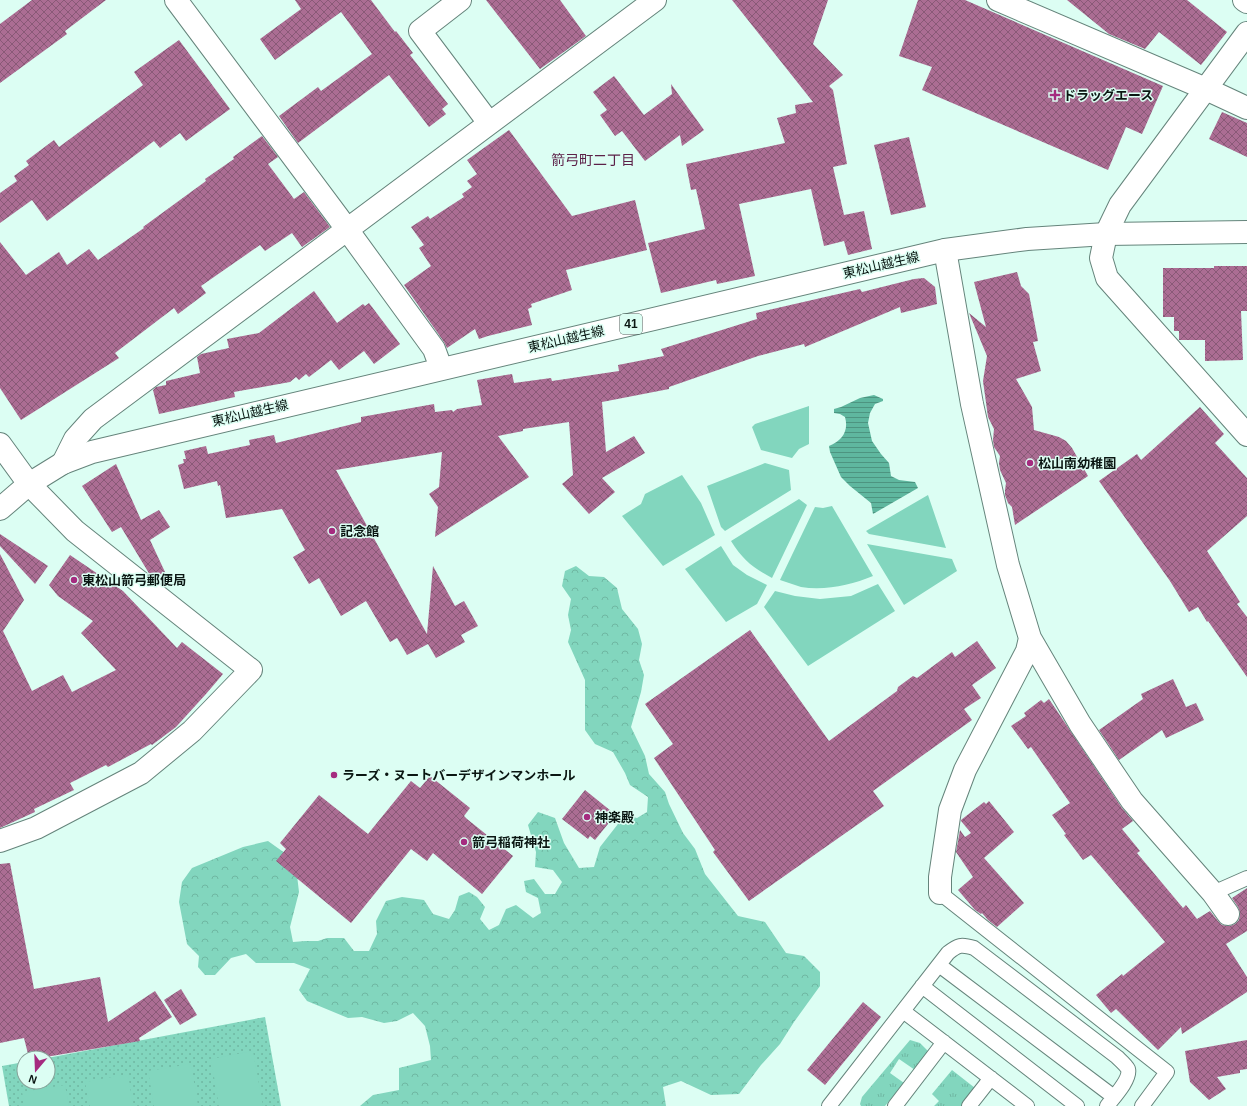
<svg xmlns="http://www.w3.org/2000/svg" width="1247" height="1106" font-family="Arial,'Noto Sans JP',sans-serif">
	<defs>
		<pattern id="grass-tufts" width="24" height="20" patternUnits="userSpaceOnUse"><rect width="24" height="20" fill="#82d6be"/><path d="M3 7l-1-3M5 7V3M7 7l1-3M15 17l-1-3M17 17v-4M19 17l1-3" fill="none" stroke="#6fb7a2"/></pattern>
		<pattern id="forest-crowns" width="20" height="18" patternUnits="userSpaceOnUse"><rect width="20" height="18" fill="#82d6be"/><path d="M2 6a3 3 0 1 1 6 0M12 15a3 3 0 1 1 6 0" fill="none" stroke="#6fb7a2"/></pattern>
		<pattern id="park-dots" width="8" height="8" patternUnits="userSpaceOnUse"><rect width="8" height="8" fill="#82d6be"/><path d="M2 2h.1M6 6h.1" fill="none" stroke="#6fb7a2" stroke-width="1.8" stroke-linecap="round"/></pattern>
		<pattern id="water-rules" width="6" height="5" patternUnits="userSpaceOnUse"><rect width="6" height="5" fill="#5fb79f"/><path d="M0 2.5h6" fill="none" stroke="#4d9480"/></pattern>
		<pattern id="building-cross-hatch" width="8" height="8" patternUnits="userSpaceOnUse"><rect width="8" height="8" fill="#ab6d93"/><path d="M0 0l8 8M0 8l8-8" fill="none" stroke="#895977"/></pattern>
	</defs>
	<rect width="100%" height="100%" fill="#dcfef3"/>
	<path fill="url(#grass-tufts)" d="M910,1040L920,1043L930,1053L915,1070L899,1059L890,1073L904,1083L885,1106H861L860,1104L862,1097Z
		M952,1070L975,1088L965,1106H934L939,1101L932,1094Z"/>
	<path fill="url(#forest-crowns)" d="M576,566L589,576L604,577L617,588L622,609L638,629L642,644L639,660L644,675L641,692L631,727L645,756L649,774L665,792L669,804L683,833L695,849L705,874L738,916L765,922L786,953L804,956L820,972V986L794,1022L780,1044L761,1065L739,1094L711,1095L681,1081L663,1087L666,1106H360L373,1095L399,1090V1068L431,1060L430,1046L425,1026L413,1013L397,1021L384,1023L362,1017L348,1018L307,1001L299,990L310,969L294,963H256L246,954L231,958L215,975H205L198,967L199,956L187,944L179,902L182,882L192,868L243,847L268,841L289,856L296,867L299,892L290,927L293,942L305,941H318L327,938H344L354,951H369L377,934L376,921L386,901L402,897L424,900L433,914L449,919L455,910L459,896L469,892L477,897L485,907L480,919L489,930L499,925L506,909L516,905L533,918L541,913L538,898L526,892L524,881L534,879L545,894H555L562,882L553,870L535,867L536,852L528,825L538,812L555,818L564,843L579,868L594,867L600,847L625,815L637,818L647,812L648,797L630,785L625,773L613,752L595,744L585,730V680L568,642L571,630L568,615L571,599L562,586L565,571Z"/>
	<path fill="url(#park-dots)" d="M265,1017L281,1106H9L2,1066L24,1062V1082H48L47,1058Z"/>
	<path fill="#82d6be" d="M809,406V444L799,449L792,458L761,450L752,427L755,424Z
		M765,463L789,470L791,490L725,531L721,527L707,486Z
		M682,475L701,503L715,535L663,566L622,516L641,504L645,494Z
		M928,495L946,548L869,534L866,531Z
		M799,499L807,505L772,578C752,567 743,560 731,541Z
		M832,506L873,576C851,585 825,591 801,587C794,585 787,582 780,580L815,507L823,508Z
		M867,544L952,559L957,571L904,605Z
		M721,546L733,565L747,575L767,585L757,604L726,622L685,569Z
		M878,584L895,611L808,666L764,607L775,591L795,596L820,599L851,596Z
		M253,1051L263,1106H219L211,1059Z
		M191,1064L198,1106H154L148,1071Z
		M128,1074L133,1106H90L85,1082Z
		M65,1085L69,1106H25L22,1092Z"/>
	<path fill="url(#water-rules)" d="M874,395L883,399V401L875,404L870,413L868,423L872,441L881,454L889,463L891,476L899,480L915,482L918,488L873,514L871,503L850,486L841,477L830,452L829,446C842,441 849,431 845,417L840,414L834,413V409L841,407L860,398Z"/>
	<path fill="url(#building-cross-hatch)" d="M32,0H106L65,31L67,34L0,83V24Z
		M295,0H371L395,32L396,31L413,53L410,55L448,104L442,109L446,114L429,127L389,75L298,143L279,116L318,87L321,91L372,54L341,12L275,60L260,39L301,9Z
		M486,0H560L586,36L540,69Z
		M732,0H828L813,44L843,75L829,86L833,90L847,164L833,167L844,215L864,211L872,249L848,255L844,241L824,246L811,189L739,204L755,276L717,284L716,280L661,293L648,243L705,229L696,189L691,190L686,164L785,143L777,118L796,113L795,105L813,102Z
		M918,0H965L1163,86L1142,134L1126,127L1108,170L922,90L932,67L899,56Z
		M1067,0H1187L1227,32L1201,65L1159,32L1145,49L1109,34Z
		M179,40L230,109L186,141L180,133L160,148L154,141L47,221L32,200L0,223V193L17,181L14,176L29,165L26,161L54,140L59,147L143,85L134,72Z
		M614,76L644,115L672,94L671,84L704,130L682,146L680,135L645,161L622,131L615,136L600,115L607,110L593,92Z
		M1222,112L1247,123V157L1209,139Z
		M509,130L572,216L635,200L647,250L566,270L572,290L531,304L532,307L528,309L532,325L488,336L479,339L475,329L447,348L444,342L404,285L431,266L419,248L424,245L411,227L428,216L430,219L464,197L462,194L472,187L467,181L477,174L467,160Z
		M262,136L278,157L268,164L294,199L304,192L330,227L302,247L292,233L265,251L260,245L201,286L206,293L178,314L174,308L115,353L119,358L21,420L0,388V242L26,275L59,252L67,265L89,249L98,260L144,228L143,227L206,181L205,179L234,159L233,157Z
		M909,137L926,207L891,215L874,145Z
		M1214,266H1247V311H1241L1243,360L1205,361V340H1179V331H1174V317H1163V268H1214Z
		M1017,272L1021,286L1029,294L1038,341L1033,342L1041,371L1016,379L1032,407L1034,430L1059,437L1066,441L1072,448L1088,476L1015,525L1012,507L1008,503L1005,495V490L1006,483L1000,470L999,463L1000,456L994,447L993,440L994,429L988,417L983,381L987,356L969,313L986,327L974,282Z
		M924,278L935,287L937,304L901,313L900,307L805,347L804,344L758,356L669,387V389L602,402L606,452L634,436L645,453L602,478L615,492L589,514L562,484L573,475L569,422L523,429V431L498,436L529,477L435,537L438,507L429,494L439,487L442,452L336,470L427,634L433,566L455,606L464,601L478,626L461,635L465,642L436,658L428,644L407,655L397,638L390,642L366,601L341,616L319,578L309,584L293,557L305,550L282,509L226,518L220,485L218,486L217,481L184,489L178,465L184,463L183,459H186L184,451L206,446L208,454L250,445L249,440L274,435L276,443L361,422V417L434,404L435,412L452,410L453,412L457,409L482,405L477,380L512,374L514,383L551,378L552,381L619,371L618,365L664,356L661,349L757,319L756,313L860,289L862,292L914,279Z
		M314,291L337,323L363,304L365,306L369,303L400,344L374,364L364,351L339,370L331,360L309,377L306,374L299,380L296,377L290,382L234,392L235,397L159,414L153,390L156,387L166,385V381L200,373L197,357L201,354L229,348L227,339L259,333Z
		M1200,407L1224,434L1215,443L1247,478V516L1207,551L1240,602L1237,604L1247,617V677L1208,621L1207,622L1198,607L1189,612L1170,581L1099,481L1137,454L1141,460Z
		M116,464L141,520L159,510L170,527L150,540L165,572L154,578L150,575L121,527L112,532L82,486Z
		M0,534L48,566L35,584L0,546Z
		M0,554L24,600L3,631L32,691L63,675L72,692L116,670L81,633L93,621L58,596L49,585L70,555L123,591L177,648L182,642L223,674L206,694L176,727L152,745L151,744L108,767L106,765L70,783L74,790L34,809L35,812L0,828Z
		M750,630L829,741L897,691L898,687L913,676L917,678L952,652L955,657L977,641L996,668L972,685L981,698L964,709L972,720L873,791L884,806L749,901L713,852L715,850L654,758L673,744L645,704Z
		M1173,679L1186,707L1196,703L1204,720L1166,738L1162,730L1119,760L1099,730L1143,699L1141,694Z
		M1049,699L1122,808L1133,821L1122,829L1140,851L1137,853L1183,908L1186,905L1197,919L1210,911L1218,921L1222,925L1230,926L1235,924L1239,920L1240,913L1238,907L1232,898L1247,888V931L1226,944L1247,977V992L1182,1034L1181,1027L1158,1050L1116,1009L1111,1013L1096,995L1122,974L1123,976L1165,942L1091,855L1083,860L1064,835L1066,834L1052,815L1070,803L1031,747L1028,749L1011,726L1026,716L1024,713L1041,700L1044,703Z
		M430,776L470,808L464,816L467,819L513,856L482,894L433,853L427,861L411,849L351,923L276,861L286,849L280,843L319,795L368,834L411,781L420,788Z
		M585,790L611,811L607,815L612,819L595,840L590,836L588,839L562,819Z
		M989,801L1014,832L984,858L1024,903L997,927L988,920L982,913L981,914L975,910L958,890L973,877L956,852L960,830L965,837L971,833L961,821V820L984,802L986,804Z
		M10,863L34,989L100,977L108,1022L155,991L172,1017L139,1038L140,1041L40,1058H29L24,1038L0,1043V864Z
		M181,989L197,1015L180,1025L164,1000Z
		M863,1002L881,1017L825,1085L807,1070Z
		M1247,1040V1069L1240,1070V1073L1217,1077L1226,1089L1209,1100L1190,1082L1185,1051Z"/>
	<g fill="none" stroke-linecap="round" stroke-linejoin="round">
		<defs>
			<path id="service" d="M940,893L1167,1072L1142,1106
				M1213,893L1247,878
				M939,965L1114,1097
				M922,986L1077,1106
				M903,1011L1027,1106
				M829,1106L948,953C958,945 961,944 974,948L1117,1057C1120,1060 1126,1065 1128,1069C1131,1079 1113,1098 1107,1106
				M895,1106L944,1042
				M969,1106L991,1078"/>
			<path id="minor" d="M176,0L338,217L434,349L441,368
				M460,0L420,31L489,123
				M998,0L1206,89L1247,108
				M1244,0L1247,2
				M1106,234L1101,258L1107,278L1247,435
				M63,463L75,439L93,419L655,0
				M1030,638L1080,724L1132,801L1213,893L1228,914
				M0,841L36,828L141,773L192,731L251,670L75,531L29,484
				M940,893V877L950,810L965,770L1027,651L1030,638L1008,565L972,404L945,250"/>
			<path id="tertiary" d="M1106,234L1120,205L1247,33
				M0,444L29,484"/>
			<path id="primary" d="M0,509L29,484L63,463L92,452L945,250L1027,239L1106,234L1247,232"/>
		</defs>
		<use href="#service" stroke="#65847b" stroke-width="16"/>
		<use href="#minor" stroke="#65847b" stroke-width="24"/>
		<use href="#tertiary" stroke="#65847b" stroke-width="24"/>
		<use href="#primary" stroke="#65847b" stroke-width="24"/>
		<use href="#service" stroke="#fff" stroke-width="14"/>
		<use href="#minor" stroke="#fff" stroke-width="22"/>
		<use href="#tertiary" stroke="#fff" stroke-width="22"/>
		<use href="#primary" stroke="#fff" stroke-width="22"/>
	</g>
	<g fill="#a52b7f" stroke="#dcfef3" stroke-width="1.5">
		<path d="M1053 89h4v4h4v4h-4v4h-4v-4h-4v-4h4z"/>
		<circle cx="1030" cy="463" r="4"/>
		<circle cx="332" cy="531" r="4"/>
		<circle cx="74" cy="580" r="4"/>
		<circle cx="334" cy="775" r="4"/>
		<circle cx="587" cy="817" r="4"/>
		<circle cx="464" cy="842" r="4"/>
	</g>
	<g text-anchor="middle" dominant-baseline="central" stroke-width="3" stroke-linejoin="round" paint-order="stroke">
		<rect fill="#dcfef3" stroke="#495c56" stroke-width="1" x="620" y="314" width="22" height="20" rx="3"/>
		<g font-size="12" font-weight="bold" fill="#0a1612">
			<text x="631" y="324">41</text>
		</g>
		<g font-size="13" font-weight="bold" fill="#0a1612" stroke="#dcfef3" text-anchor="start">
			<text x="1063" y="95">ドラッグエース</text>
			<text x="1038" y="463">松山南幼稚園</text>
			<text x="340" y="531">記念館</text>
			<text x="82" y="580">東松山箭弓郵便局</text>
			<text x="342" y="775">ラーズ・ヌートバーデザインマンホール</text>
			<text x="595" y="817">神楽殿</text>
			<text x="472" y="842">箭弓稲荷神社</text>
		</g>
		<g font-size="13" fill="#0a1612" stroke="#dcfef3">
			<text transform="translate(881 265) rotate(-13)">東松山越生線</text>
			<text transform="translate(566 339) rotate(-13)">東松山越生線</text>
			<text transform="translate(250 413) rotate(-13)">東松山越生線</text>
		</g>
		<g font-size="14" fill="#5c2148" stroke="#dcfef3">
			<text x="593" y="160">箭弓町二丁目</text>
		</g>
	</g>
	<g transform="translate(36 1070) rotate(199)"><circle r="19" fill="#dcfef3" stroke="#88a199"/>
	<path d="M0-3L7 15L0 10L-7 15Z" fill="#a52b7f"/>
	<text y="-6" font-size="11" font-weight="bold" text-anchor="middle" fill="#0a1612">N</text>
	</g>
</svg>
